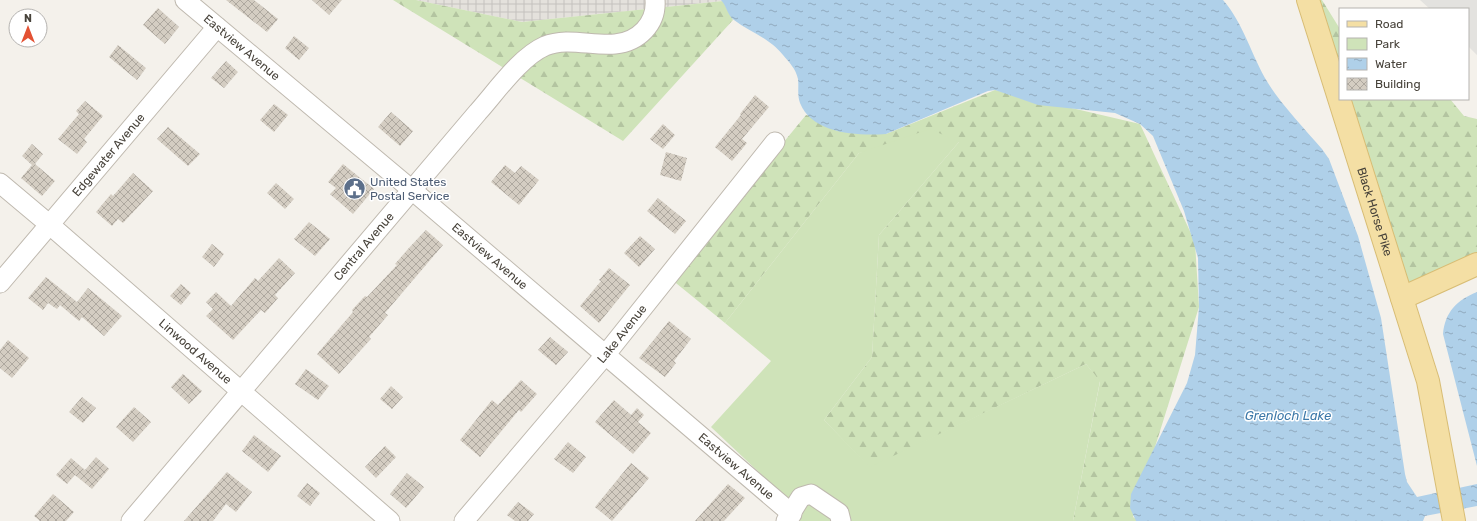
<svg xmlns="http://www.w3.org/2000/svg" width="1477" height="521" font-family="Rubik,sans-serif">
	<defs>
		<pattern id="industrial-grid" width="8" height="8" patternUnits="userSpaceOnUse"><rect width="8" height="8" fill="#e4e1dc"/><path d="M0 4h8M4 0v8" fill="none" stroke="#c5c2be"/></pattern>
		<pattern id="forest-firs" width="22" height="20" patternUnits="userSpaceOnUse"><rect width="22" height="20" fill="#cfe3b9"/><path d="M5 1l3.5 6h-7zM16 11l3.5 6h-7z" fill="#b3c4a0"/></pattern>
		<pattern id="water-ripples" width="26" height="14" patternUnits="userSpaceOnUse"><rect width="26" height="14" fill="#afd0e9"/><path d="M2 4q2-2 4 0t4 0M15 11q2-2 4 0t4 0" fill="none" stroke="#90aabe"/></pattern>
		<pattern id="building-cross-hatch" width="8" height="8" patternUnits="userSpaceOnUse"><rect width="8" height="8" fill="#d4cdc2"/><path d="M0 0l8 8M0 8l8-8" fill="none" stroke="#aea89f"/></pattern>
	</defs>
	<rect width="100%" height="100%" fill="#f4f1eb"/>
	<path fill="url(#industrial-grid)" d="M416,0H722L723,1L522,22Z"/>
	<path fill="url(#forest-firs)" d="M393,0H416L522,22L723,1L733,20L623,141Z
		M1308,0H1322L1340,29V99H1450L1464,116L1477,119V264L1402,298Z
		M995,90L1140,124L1195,242L1199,307L1133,517L1139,521H1073L1100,382L1086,364L870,468L824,420L872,357L879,235L959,142L859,153L725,323L671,279L806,115L886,134Z"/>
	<path fill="#cfe3b9" d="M930,129L959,142L879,235L872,357L824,420L870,467L1086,364L1100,381L1073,521H798L803,514L711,427L771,361L725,323L859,153Z"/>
	<path fill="#e3e2df" d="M1420,0H1477V55L1468,46V9H1430Z"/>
	<path fill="url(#water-ripples)" d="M721,0H1223C1244,24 1251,55 1268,83C1281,104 1305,129 1322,149L1329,159L1358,236L1381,318L1405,474L1407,482L1417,497L1477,484V506L1425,516L1423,521H1136L1130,508L1131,494L1187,383L1195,355L1199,307L1198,258L1184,211L1153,136L1140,124L1115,113L1038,105L995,90L988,91L886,134C858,136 812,134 800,103C797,95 799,87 798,79C796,69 789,62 783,55C770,38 751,33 734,20C727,15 727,6 721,0Z
		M1477,292V466L1443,334C1445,312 1457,300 1477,292Z"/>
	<path fill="url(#building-cross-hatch)" d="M226,0H254L278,19L267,32Z
		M312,0H342L329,15Z
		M158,8L179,27L165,44L143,25Z
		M294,36L309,48L299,60L285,48Z
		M118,45L146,68L137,80L109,57Z
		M226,61L238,72L224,88L211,78Z
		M755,95L769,107L742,139L747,143L732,161L715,147L741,115L740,114Z
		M85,101L103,116L84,139L87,142L77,154L58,139L79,114L76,111Z
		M274,104L288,115L274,132L260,120Z
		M391,112L413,131L400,146L378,127Z
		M663,124L675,135L663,149L650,139Z
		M168,127L200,154L188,166L157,139Z
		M32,144L43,154L35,164L55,181L42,196L21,178L32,165L22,156Z
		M666,152L687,158L681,181L660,175Z
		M343,164L374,189L353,214L330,194L336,188L328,182Z
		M505,165L515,173L521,166L539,180L519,205L491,182Z
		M133,173L153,191L123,223L118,219L112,226L96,212L111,194L113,196Z
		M276,183L294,199L285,209L267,193Z
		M658,198L686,221L675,234L647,211Z
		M309,222L330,239L315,256L294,239Z
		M426,230L443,245L385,313L388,315L369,337L371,339L339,374L317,354L353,312L352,310L365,296L367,297L397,265L395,264L408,249Z
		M640,236L655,249L639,267L624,253Z
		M212,244L224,254L214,267L202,257Z
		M279,258L295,273L275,295L278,298L265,313L261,310L233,340L206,316L213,309L206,302L216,292L231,306L255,278L258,281Z
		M609,268L630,285L599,323L580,306L601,281L599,280Z
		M46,277L77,302L88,288L122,316L104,336L82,317L79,321L60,305L57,309L48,303L43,310L28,298Z
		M181,284L191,293L181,305L170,296Z
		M669,321L691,339L674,361L676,363L665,377L639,358Z
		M550,337L568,352L556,365L538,350Z
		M8,340L29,358L12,378L0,368V350Z
		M306,369L329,386L318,400L295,384Z
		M183,374L202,391L189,404L171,387Z
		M521,380L537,394L521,412L519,410L480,457L460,440L492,400L498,405Z
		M391,386L403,397L392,409L380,399Z
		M82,397L96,408L83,423L69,412Z
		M614,400L631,415L637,408L644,415L638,422L651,433L633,454L595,422Z
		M134,407L151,422L133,442L116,427Z
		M254,435L281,456L268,472L242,451Z
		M568,442L586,457L573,473L554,459Z
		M385,446L396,457L376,478L365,467Z
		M96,457L109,469L92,489L75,475L67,484L56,475L71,458L85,470Z
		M631,463L649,478L612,521L595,507Z
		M227,472L252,492L236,512L226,504L213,521H184Z
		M407,473L424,487L406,508L390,494Z
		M307,483L320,493L310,506L297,496Z
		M728,484L745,498L724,521H695Z
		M53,494L74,512L66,521H40L34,516Z
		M518,502L534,514L528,521H515L507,515Z"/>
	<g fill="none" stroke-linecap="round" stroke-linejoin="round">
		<defs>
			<g id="minor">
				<path id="s1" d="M185,0L412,190L792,514"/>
				<path id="s2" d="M0,183L50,225L390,521"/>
				<path id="s3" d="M0,283L217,27"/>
				<path id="s4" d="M131,521L478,112C496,92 520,57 545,46C567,37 591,46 615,44C638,42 657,24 655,0"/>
				<path id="s5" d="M464,521L606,354L775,142"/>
				<path d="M786,521L801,497L811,494L839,513L841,521"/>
			</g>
			<g id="major">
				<path id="s6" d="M1308,0L1428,381L1454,521"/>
				<path d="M1402,298L1477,264"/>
			</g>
		</defs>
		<use href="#minor" stroke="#bfb9af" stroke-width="21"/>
		<use href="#major" stroke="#d8bd75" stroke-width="24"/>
		<use href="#minor" stroke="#fff" stroke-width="19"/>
		<use href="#major" stroke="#f4dfa4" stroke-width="22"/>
	</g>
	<defs>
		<symbol id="civic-disc" viewBox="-11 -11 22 22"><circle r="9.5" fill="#5c6f8a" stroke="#fff"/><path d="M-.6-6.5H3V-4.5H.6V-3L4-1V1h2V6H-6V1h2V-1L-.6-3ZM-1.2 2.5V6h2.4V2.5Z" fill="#fff"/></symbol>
	</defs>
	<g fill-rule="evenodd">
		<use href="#civic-disc" x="342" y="176" width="25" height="25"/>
	</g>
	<g text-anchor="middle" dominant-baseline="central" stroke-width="3" stroke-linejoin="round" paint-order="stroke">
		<g font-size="12" fill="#47423a" stroke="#fff">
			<text stroke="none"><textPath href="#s1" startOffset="74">Eastview Avenue</textPath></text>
			<text stroke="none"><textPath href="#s3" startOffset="168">Edgewater Avenue</textPath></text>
			<text stroke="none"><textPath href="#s6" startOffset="222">Black Horse Pike</textPath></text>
			<text stroke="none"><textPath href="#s4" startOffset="360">Central Avenue</textPath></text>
			<text stroke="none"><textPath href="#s1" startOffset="398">Eastview Avenue</textPath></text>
			<text stroke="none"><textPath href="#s5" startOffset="245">Lake Avenue</textPath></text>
			<text stroke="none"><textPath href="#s2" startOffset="258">Linwood Avenue</textPath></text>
			<text stroke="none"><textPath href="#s1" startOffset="722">Eastview Avenue</textPath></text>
		</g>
		<g font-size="12" fill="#4e5e75" stroke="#fff" text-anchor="start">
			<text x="370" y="182">United States<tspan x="370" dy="14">Postal Service</tspan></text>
		</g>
		<g font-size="13" font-style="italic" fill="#3d79a9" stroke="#fff">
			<text x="1288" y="415">Grenloch Lake</text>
		</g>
	</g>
	<rect x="1339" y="8" width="130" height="92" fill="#ffffff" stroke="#b5b3b0"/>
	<rect x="1347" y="21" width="20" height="6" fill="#f4dfa4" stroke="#b5b3b0"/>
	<text x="1375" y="28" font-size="12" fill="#47423a">Road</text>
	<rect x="1347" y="38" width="20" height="12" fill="#cfe3b9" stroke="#b5b3b0"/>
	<text x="1375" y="48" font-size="12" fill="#47423a">Park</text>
	<rect x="1347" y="58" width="20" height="12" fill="url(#water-ripples)" stroke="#b5b3b0"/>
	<text x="1375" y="68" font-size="12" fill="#47423a">Water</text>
	<rect x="1347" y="78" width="20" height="12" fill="url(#building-cross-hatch)" stroke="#b5b3b0"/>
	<text x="1375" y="88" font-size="12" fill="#47423a">Building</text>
	<g transform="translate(28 28)"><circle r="19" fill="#ffffff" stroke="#b5b3b0"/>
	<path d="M0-3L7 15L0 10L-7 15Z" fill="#e35133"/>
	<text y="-6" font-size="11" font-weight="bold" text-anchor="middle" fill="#47423a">N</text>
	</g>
</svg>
